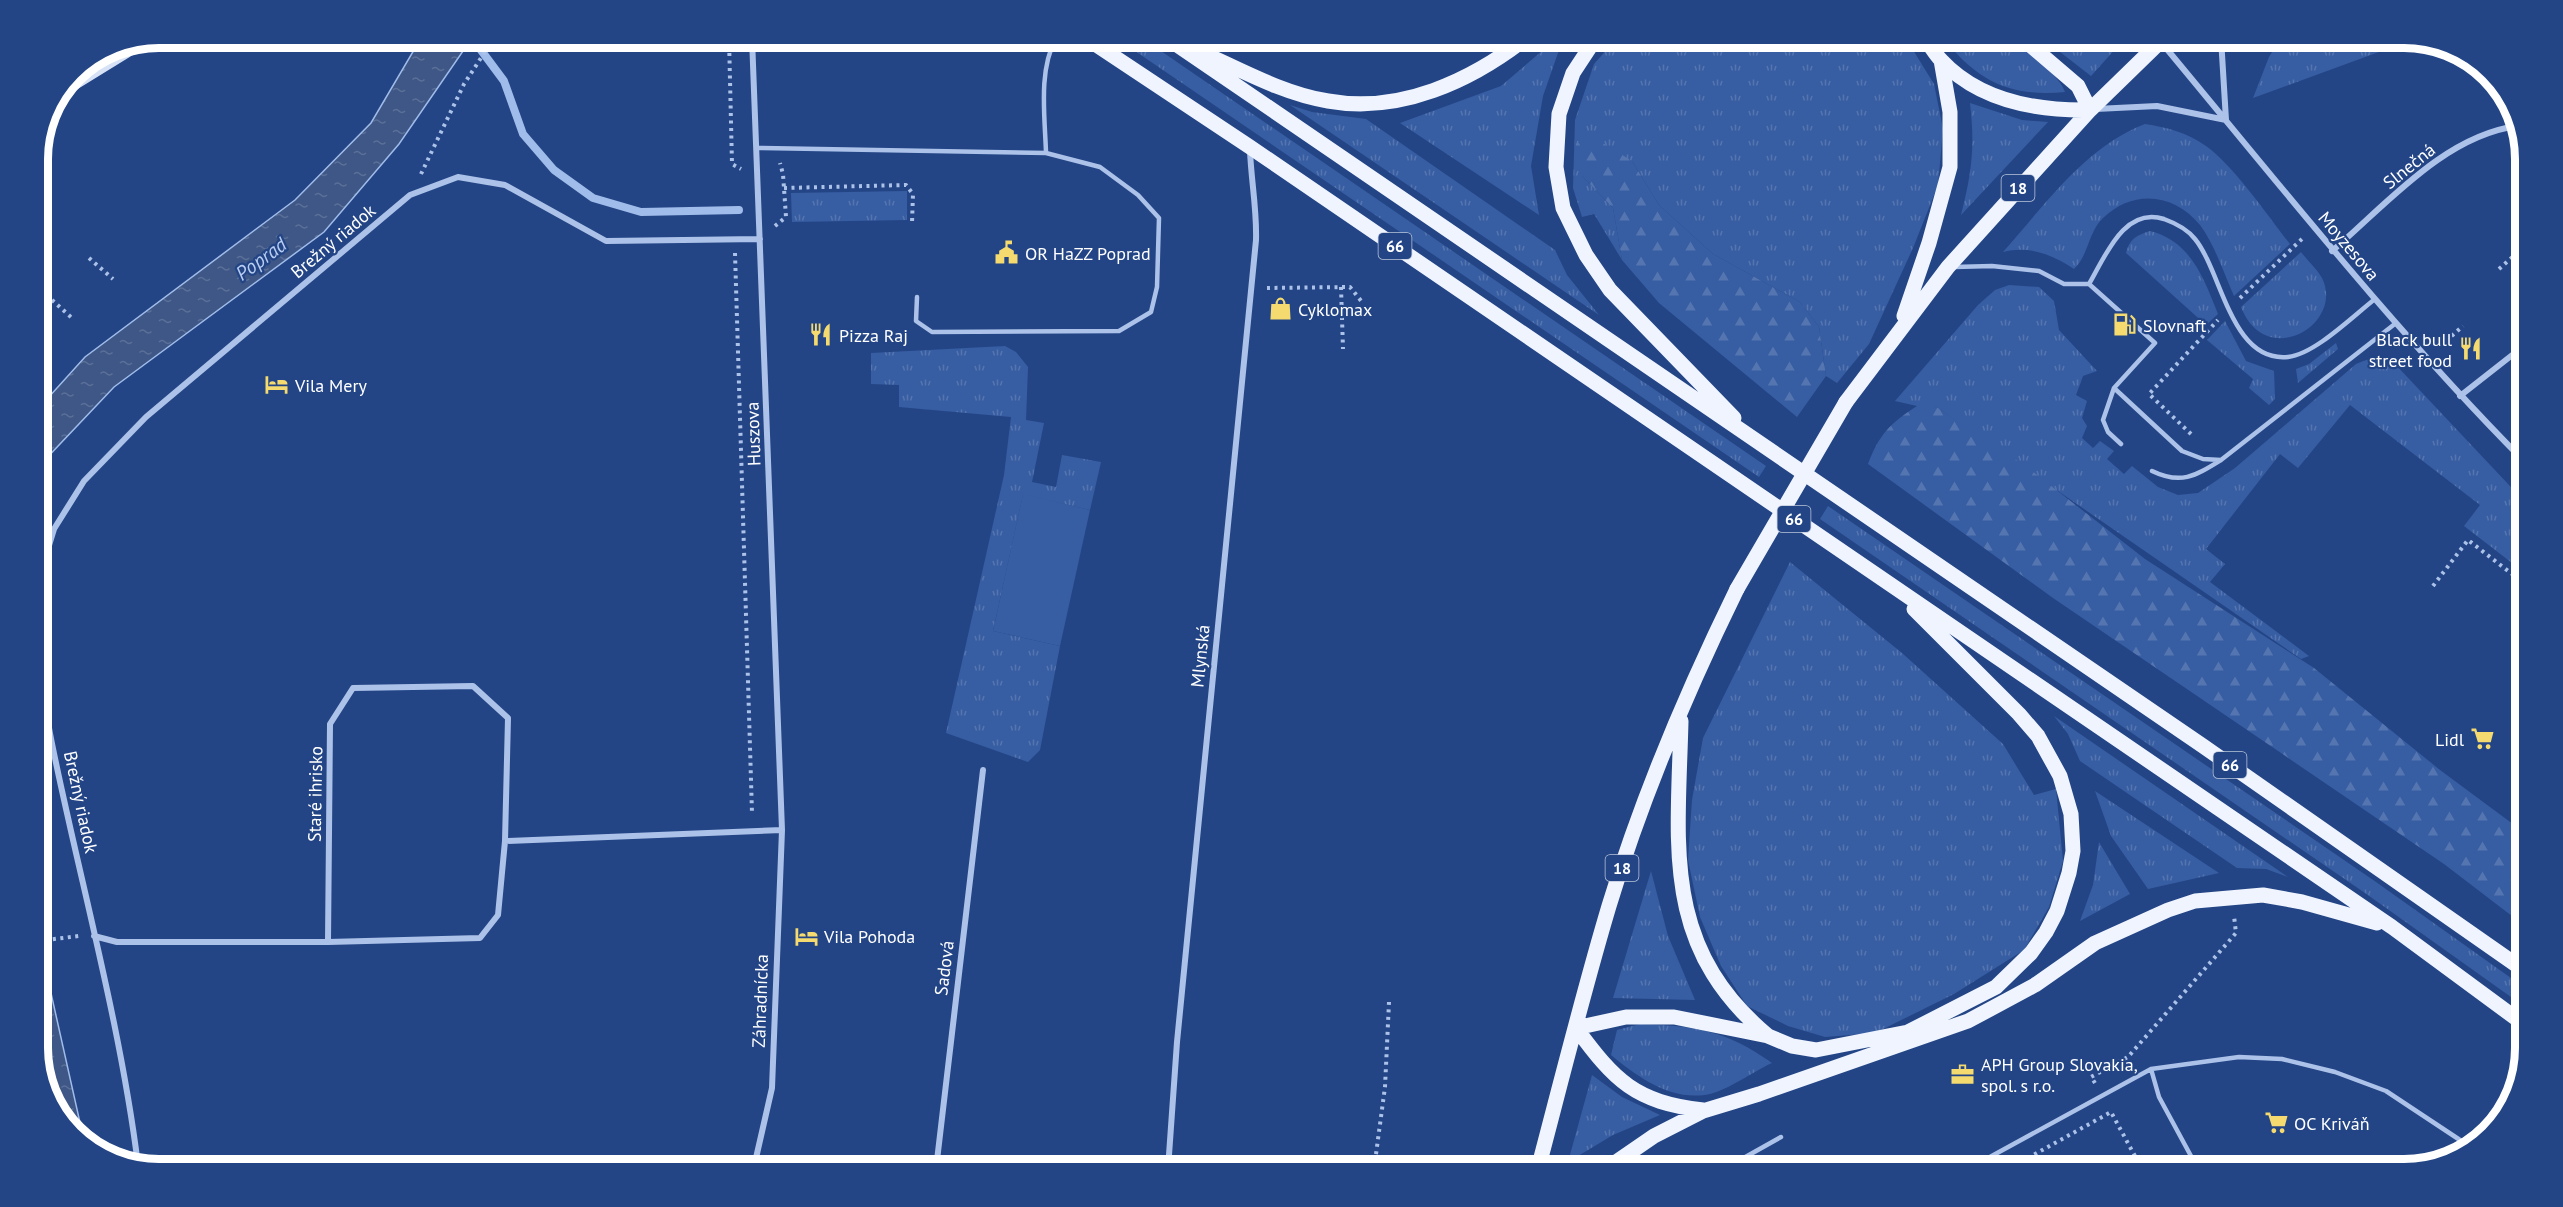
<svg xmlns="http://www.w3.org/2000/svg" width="2563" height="1207" font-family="'PT Sans',sans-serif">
	<defs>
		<pattern id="grass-tufts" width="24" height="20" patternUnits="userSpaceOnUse" patternTransform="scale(1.5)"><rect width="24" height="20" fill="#375da2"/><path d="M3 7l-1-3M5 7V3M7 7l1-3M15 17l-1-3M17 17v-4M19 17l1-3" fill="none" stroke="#5575b0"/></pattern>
		<pattern id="forest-firs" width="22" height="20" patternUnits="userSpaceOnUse" patternTransform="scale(1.5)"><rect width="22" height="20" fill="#375da2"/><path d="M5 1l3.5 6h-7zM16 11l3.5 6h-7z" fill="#5575b0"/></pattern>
		<pattern id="water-ripples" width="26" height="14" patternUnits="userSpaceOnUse" patternTransform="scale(1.5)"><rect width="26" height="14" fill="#3e5786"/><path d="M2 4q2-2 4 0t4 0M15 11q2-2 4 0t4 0" fill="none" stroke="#5b7098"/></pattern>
	</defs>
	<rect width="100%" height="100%" fill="#234586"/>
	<path fill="url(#grass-tufts)" d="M1116,38H1142L1766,466L1759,477Z
		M1617,38H1900L1913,50L1934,84L1943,129L1938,185L1913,248L1869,344L1837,383L1826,376L1819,327L1800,302L1713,254L1659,205L1632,161L1582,176L1613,208L1622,260L1594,214L1582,217L1573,188L1575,120L1594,64Z
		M1943,38C1962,38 1986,34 2004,38C2020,41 2060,76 2065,92C2008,97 1978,81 1943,38Z
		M2042,38H2120L2118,46L2091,76Z
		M2281,38H2404L2426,42L2398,45L2253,98L2269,57Z
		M1559,50L1543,96L1531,166L1539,215L1400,123L1501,86L1542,51Z
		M1970,103L2022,120L2048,122L1961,215C1972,172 1975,147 1970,103Z
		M1290,105L1312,112L1366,119L1555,250L1567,275L1599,315Z
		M2145,124C2166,127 2188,133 2206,146C2233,165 2268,216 2290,244L2234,296C2224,274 2215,245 2200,225C2174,193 2133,189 2103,218C2088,232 2089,255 2074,269C2053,255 2029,245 2003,252C2045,205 2085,147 2145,124Z
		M907,191V220L792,222L791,193Z
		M2150,231C2191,241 2204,279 2218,314L2206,325L2126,253C2129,239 2137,235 2150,231Z
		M2301,252C2307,260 2317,269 2322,278C2345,324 2266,371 2241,307Z
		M2009,285L2039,287L2054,301L2059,330L2097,371L2083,376L2076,395L2087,401L2082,418L2087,426L2082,438L2093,448L2100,441L2114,451L2107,459L2124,474L2132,466L2158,487L2178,495L2198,493L2235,468L2356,364C2371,357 2381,357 2395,364L2525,502V573L2464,526L2480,505L2350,405L2298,468L2280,454L2206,549L2225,564L2210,582L2309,656L2301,659L1935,406H1917L1895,401L1978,305L1995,290Z
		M2225,321L2246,361L2274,371L2275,399L2269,405L2249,388L2253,379L2207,340Z
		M2336,343L2338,349L2298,383L2296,369L2309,364Z
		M1005,346L1016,352L1028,367L1026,420L1044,423L1032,482L1056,487L1062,455L1101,462L1090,510L1023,495L993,631L1060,646L1040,750L1028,762L946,733L1004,475L1011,417L899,407V385L871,384V353Z
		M1828,506L2376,882L2525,988V1007L2365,893L1820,519Z
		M1790,562L1902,653L2003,744L2034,795L2056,789L2063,861L2049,907L2024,950L1954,994L1875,1033L1825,1037L1788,1026L1747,1006L1721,966L1700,917L1688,860L1692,800L1703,738Z
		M2054,716L2288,877L2266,869L2237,868L2080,761L2068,734Z
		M2095,791L2219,873L2148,889L2111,836Z
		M2099,842L2130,894L2080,921L2093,885Z
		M1651,871L1668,936L1695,1000L1613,998Z
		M1640,1024C1695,1026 1726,1030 1772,1063C1754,1071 1728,1090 1710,1094C1672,1102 1639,1078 1611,1055L1617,1030Z
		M1592,1075L1622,1097L1660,1115L1613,1135L1568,1162Z"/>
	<path fill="url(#forest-firs)" d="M1593,137L1632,161L1659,205L1713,254L1800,302L1819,327L1826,376L1797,417L1659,303L1622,260L1613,208L1582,176L1576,144Z
		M1917,406H1935L2027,467L2145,559L2314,668L2440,770L2525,833V926L2444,864L2053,598L1868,464C1879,435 1890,423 1917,406Z"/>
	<path fill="#375da2" d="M1023,494L1090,510L1060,646L993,631Z"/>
	<path fill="url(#water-ripples)" stroke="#a0bcea" stroke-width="1.5" d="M421,38H472L399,144L324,232L114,387L42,463L38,472V409L85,357L295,200L371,123Z
		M38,935L83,1136L58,1116L38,1056Z"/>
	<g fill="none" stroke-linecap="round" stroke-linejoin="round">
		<path stroke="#a0bcea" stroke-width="8" d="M472,38L504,81L523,134L554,170L593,198L641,212L739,210"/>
		<path stroke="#acc2e9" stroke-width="4" stroke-dasharray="3 4.5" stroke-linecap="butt" d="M729,38L732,164L741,169
			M2235,46L2265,48
			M421,174L464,84L494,38
			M784,188L906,185L913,194L912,223
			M775,226L786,217L783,174L780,163
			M735,253L752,813
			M89,258L113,279
			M2499,269L2525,246
			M1341,287L1343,349
			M1267,288L1350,287L1362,302
			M2240,298L2304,237
			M52,300L73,319
			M2446,341L2463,326
			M2191,434L2149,394L2218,320
			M2433,586L2468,540L2525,584
			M38,941L79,936
			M2095,1083L2091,1077L2128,1057L2236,933L2234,916
			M1374,1169L1385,1087L1389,1002
			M2008,1169L2111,1112L2142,1169"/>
		<path stroke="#acc2e9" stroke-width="4.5" d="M757,148L1046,153L1100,167L1138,195L1159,218L1157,287L1151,312L1119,331L932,332L916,321L917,297
			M1046,153C1045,117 1038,71 1056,38
			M1954,267L1992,266L2039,271L2064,284H2089L2155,343L2114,388L2182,451L2203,459L2221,460L2396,323
			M2089,284C2105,257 2124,206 2164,219C2175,223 2188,230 2195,239C2222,272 2231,363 2288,357C2315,354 2353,316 2375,299
			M2114,388L2103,420L2108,432L2121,444
			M2152,471C2181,485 2195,476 2221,460
			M2151,1069L2159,1097L2198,1169
			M1724,1169L1781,1137
			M1968,1169L2151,1069L2239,1057L2282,1059L2335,1072L2386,1091L2472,1148"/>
		<path stroke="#acc2e9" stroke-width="6" d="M2221,38L2226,120
			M2161,42C2280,185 2394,330 2525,462
			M2096,109L2157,106L2226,120
			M2332,251C2386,205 2444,136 2517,126
			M2460,396L2525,345
			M38,581L54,529L84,481L146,417L410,195L458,177L505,185L606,241L760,239
			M38,639C41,703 57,768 71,831C96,941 124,1053 138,1165
			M505,841L498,915L480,938L328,942L330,724L353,688L473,686L508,718L505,841L782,830
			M94,936L117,942H328
			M756,1158L789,1169
			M749,1169L756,1158L772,1088L782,830L752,38
			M936,1169L983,770
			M1168,1169L1177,1042L1256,240C1257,209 1251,180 1250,150"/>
		<path stroke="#d7e2f7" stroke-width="12" d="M91,61L112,55
			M60,93L146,40"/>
		<path stroke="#eff4fe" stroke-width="15" d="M1086,38L1250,147L2392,927L2525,1025
			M1167,38L2203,746L2525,971
			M1596,38L1573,73L1559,114L1556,167L1563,208L1586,255L1610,290L1734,418
			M1924,38C1930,44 1934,53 1941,60C1979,101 2036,111 2090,110
			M2022,38L2078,86L2090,110
			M1201,52C1241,70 1284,94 1328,101C1400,114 1471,81 1526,38
			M1904,316L1929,243L1950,167V112L1941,60
			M1846,402L1948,267L2090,110L2164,38
			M1681,721C1678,846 1661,946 1767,1035
			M1576,1028L1626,1017H1674L1768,1036L1792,1046L1816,1050L1908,1032L1996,987L2031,953L2046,932L2057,911L2069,873L2073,851L2071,814L2060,776L2038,736L2019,714L1914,609
			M1576,1028C1615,1081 1635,1102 1703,1110
			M1538,1169C1561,1082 1583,993 1609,906C1642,797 1687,691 1737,589
			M1606,1169L1654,1136L1703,1111L1759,1094L1968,1021L2035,985L2095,943L2168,910L2195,901L2263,895L2302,902L2377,923"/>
		<path stroke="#eff4fe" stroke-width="15" d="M1737,589L1846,402"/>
	</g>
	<defs>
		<symbol id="civic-bare" viewBox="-9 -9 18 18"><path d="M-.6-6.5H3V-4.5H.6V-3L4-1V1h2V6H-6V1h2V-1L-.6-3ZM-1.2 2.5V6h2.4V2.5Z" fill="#f4da6f" stroke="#234586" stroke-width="2.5" paint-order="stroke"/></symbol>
		<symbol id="shop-bare" viewBox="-9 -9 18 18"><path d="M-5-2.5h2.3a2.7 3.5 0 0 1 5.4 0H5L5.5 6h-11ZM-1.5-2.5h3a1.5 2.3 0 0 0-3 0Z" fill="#f4da6f" stroke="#234586" stroke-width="2.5" paint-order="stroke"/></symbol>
		<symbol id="fuel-bare" viewBox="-9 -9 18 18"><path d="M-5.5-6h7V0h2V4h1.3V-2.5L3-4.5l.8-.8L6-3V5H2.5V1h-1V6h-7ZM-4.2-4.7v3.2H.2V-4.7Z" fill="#f4da6f" stroke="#234586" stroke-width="2.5" paint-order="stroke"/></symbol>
		<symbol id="restaurant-bare" viewBox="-9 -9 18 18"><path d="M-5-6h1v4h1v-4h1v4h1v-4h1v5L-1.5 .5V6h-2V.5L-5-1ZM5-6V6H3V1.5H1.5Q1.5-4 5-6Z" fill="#f4da6f" stroke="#234586" stroke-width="2.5" paint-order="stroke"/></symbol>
		<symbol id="hotel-bare" viewBox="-9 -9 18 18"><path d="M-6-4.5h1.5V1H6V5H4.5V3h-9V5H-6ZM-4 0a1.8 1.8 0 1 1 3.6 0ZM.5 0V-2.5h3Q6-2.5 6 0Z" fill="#f4da6f" stroke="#234586" stroke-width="2.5" paint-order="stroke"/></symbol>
		<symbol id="supermarket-bare" viewBox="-9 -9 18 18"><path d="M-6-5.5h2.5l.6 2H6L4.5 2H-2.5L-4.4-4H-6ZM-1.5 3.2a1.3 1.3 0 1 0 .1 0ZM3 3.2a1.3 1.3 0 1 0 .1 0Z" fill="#f4da6f" stroke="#234586" stroke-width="2.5" paint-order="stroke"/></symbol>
		<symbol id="office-bare" viewBox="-9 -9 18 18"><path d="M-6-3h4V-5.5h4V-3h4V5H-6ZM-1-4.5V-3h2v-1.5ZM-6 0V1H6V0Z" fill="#f4da6f" stroke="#234586" stroke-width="2.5" paint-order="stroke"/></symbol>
	</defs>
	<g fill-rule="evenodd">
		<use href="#civic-bare" x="990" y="236" width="33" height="33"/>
		<use href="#shop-bare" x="1264" y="292" width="33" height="33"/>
		<use href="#fuel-bare" x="2108" y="308" width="33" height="33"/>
		<use href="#restaurant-bare" x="804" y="318" width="33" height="33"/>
		<use href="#restaurant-bare" x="2454" y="332" width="33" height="33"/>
		<use href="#hotel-bare" x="260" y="368" width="33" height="33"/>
		<use href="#supermarket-bare" x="2466" y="722" width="33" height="33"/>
		<use href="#hotel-bare" x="790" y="920" width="33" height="33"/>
		<use href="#office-bare" x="1946" y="1058" width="33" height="33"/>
		<use href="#supermarket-bare" x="2260" y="1106" width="33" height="33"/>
	</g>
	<g text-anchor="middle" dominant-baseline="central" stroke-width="4.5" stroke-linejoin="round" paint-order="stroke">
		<g fill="#234586" stroke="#bdc7db" stroke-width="1.5">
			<rect x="2001.5" y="175" width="33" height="26" rx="4.5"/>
			<rect x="1378.5" y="233" width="33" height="26" rx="4.5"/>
			<rect x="1777.5" y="506" width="33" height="26" rx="4.5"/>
			<rect x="2213.5" y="752" width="33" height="26" rx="4.5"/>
			<rect x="1605.5" y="855" width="33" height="26" rx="4.5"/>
		</g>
		<g font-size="16" font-weight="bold" fill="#fff">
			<text x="2018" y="188">18</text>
			<text x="1395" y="246">66</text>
			<text x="1794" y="519">66</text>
			<text x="2230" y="765">66</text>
			<text x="1622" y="868">18</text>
		</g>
		<g font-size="18" fill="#fff" stroke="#234586">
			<text transform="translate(2409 166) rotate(-39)">Slnečná</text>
			<text transform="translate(333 241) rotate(-40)">Brežný riadok</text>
			<text transform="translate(2349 246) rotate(50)">Moyzesova</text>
			<text transform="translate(753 434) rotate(-92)">Huszova</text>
			<text transform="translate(1200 656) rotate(-84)">Mlynská</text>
			<text transform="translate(315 794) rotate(-89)">Staré ihrisko</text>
			<text transform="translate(81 802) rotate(78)">Brežný riadok</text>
			<text transform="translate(944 968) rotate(-83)">Sadová</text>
			<text transform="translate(760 1001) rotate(-88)">Záhradnícka</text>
		</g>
		<g font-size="18" fill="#fff" stroke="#234586" text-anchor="start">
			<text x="1025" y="253">OR HaZZ Poprad</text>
			<text x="1298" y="309">Cyklomax</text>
			<text x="2143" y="325">Slovnaft</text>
			<text x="839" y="335">Pizza Raj</text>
			<text x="2452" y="339" text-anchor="end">Black bull<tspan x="2452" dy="21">street food</tspan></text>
			<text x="295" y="385">Vila Mery</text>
			<text x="2464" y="739" text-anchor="end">Lidl</text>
			<text x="824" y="936">Vila Pohoda</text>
			<text x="1981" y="1064">APH Group Slovakia,<tspan x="1981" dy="21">spol. s r.o.</tspan></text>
			<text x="2294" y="1123">OC Kriváň</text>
		</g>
		<g font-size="20" font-style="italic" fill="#b8cdf0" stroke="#234586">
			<text transform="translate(261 259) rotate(-36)">Poprad</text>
		</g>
	</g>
	<path d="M0 0H2563V1207H0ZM159 48H2404A111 111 0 0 1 2515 159V1048A111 111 0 0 1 2404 1159H159A111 111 0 0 1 48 1048V159A111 111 0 0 1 159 48Z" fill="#234586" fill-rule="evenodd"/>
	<path fill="none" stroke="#fff" stroke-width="8" d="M159 48H2404A111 111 0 0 1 2515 159V1048A111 111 0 0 1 2404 1159H159A111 111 0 0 1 48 1048V159A111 111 0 0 1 159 48Z"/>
</svg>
